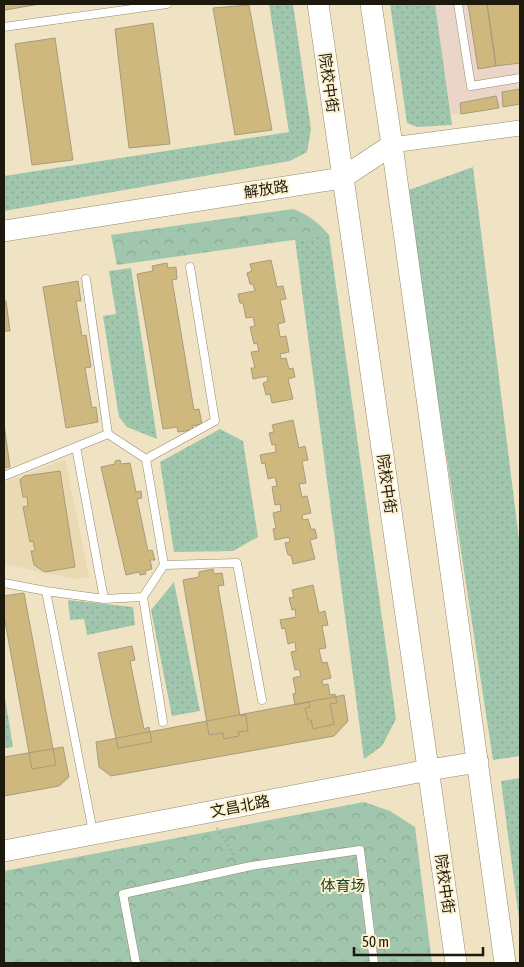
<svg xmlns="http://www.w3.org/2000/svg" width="524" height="967" font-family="'Asap Condensed','Noto Sans SC',sans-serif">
	<defs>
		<pattern id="grass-dots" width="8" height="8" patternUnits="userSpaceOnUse" patternTransform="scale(1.25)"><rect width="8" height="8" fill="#a0c6ad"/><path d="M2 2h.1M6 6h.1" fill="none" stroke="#89aa94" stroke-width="1.8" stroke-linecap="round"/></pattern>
		<pattern id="park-crowns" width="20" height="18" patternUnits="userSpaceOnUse" patternTransform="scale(1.25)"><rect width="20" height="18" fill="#a0c6ad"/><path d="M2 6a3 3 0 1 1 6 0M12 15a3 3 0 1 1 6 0" fill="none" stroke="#89aa94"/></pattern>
	</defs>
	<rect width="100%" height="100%" fill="#efe3c3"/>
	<path fill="#e9dab3" d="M65,459L89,577L75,579L4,564V483Z"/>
	<path fill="#ead5c8" d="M435,4H520V104L451,115Z"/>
	<path fill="url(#grass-dots)" d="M269,4H293L311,129L307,152L290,161L4,211V176L289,132Z
		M390,4H435L452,125L417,127L407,123Z
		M473,167L520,548V756L493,760L406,191Z
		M329,235L396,719L382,746L364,759L295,239Z
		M131,268L157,439L127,427L119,417L103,316L116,314L109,271Z
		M220,429L243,441L258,537L233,551L174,552L160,462Z
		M174,582L200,711L172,716L151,610Z
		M68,600L133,607L135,625L87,635L84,619L70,620Z
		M4,692L13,747L4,748Z
		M520,778V927L501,781Z"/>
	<path fill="url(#park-crowns)" d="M293,209C309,215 318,222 329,235L117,265L111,235Z
		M364,802L390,811L415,827L432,963H4V871Z"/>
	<path fill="#ceb87d" stroke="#a69b7d" d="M4,4H40L5,10Z
		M468,4H487L496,66L478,69Z
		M487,4H520V63L496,66Z
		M249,5L272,130L235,135L213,8Z
		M153,23L170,144L129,148L115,29Z
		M55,38L73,160L32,165L15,44Z
		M520,89V104L503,107L502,92Z
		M496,96L499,108L461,114L460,103Z
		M271,260L277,287L283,286L286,299L280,300L285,322L278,324L280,337L286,336L289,352L280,354L281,359L286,358L289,369L293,368L295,377L288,379L293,399L272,403L270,394L266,395L263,383L268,381L267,376L253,379L251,368H255L251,352L259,351L257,343L254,344L250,327L255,326L253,317L246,318L243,303H240L238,294L255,291L253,284H250L247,273L252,271L250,264Z
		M167,263L168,268L176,267L177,279L172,280L194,410L199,409L202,424L192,426L193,430L178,432L177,427L163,429L137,274L153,271L152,266Z
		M78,281L81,301H76L82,336L86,335L91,367L85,368L92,408L96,407L98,422L66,428L43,287Z
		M4,301H6L10,331H4Z
		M293,420L299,448L305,446L308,460L302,461L306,483L299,484L302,497L307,496L311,513L302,515L303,520L308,519L311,529H315L317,538L310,540L315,559L293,564L291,555H288L285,543L290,542L289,537L275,540L273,529L276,528L273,513L281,511L280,504L275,505L272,487L277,486L275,477L268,479L265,463L262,464L260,455L276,452L275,444L272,445L269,433L274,432L272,425Z
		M4,424L10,467L4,468Z
		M120,460L121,464L130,463L136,492L141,491L142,498L137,499L148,551L152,550L155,560H150L152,569L145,571L146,574L140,575L139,572L126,575L101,467L115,464V461Z
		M60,471L75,567L45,572L34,565L31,551H35L33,541L30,542L23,507L28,506L27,497H23L20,480L24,476Z
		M213,569L214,574L222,573L224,585L218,586L240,716L246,715L248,731L238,732L239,736L224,739L223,733L209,735L183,580L199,577V572Z
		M313,585L319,613L325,611L328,625L322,626L326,648L319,649L322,663L327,662L331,678L322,680L323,685L328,684L330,695L335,694L337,703L330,704L334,724L313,729L311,720H308L305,708L310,707L309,702L295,705L293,694L296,693L293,678L301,676L299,669L295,670L291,652L296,651L295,642L288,644L285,628L282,629L280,620L296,617L295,609L292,610L289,598L294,597L292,590Z
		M24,593L56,765L32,769L4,616V596Z
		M132,646L135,660L130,661L144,729L149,727L152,742L118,748L98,653Z
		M344,695L348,721L334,736L111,776L99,767L96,742Z
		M63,747L69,777L59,786L4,796V757Z"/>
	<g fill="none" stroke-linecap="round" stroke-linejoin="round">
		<defs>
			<path id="lane" d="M458,4L471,86L520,78
				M4,27L167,4
				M86,279L108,434
				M76,447L104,599
				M146,459L215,421L190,267
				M4,476L108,434L146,459L164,565L143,597L104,599L46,591L4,583
				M164,565L237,563L262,700
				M46,591L93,832
				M143,597L163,722
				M136,963L123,894L251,866L360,850L374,963"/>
			<path id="street" d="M392,145L520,128"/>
			<path id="secondary" d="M318,4C361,324 412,643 456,963
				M371,4L392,145L505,963
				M4,231L342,178L392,145
				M4,851L429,770L478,762"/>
		</defs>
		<use href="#lane" stroke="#94896b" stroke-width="9"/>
		<use href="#street" stroke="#94896b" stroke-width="16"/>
		<use href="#secondary" stroke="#94896b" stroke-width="22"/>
		<path stroke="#a99f86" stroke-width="3" stroke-dasharray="1 4" stroke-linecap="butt" d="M217,828L235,857"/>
		<use href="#lane" stroke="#fff" stroke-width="8"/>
		<use href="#street" stroke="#fff" stroke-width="15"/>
		<use href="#secondary" stroke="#fff" stroke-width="21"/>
	</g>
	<g text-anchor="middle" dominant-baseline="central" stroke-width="4" stroke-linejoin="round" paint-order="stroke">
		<g font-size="15" fill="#1e190d" stroke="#fcf0cf">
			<text transform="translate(329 83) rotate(82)">院校中街</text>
			<text transform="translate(266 189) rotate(-9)">解放路</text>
			<text transform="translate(387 484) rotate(82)">院校中街</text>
			<text transform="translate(240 806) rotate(-11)">文昌北路</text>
			<text transform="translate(445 884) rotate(82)">院校中街</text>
		</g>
		<g font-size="15" fill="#16432a" stroke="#fcf0cf">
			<text x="343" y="885">体育场</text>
		</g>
	</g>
	<rect width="524" height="967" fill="none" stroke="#1e190d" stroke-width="10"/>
	<path d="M354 947v8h129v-8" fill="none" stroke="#1e190d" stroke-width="2.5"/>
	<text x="362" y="947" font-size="15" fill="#1e190d" stroke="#fcf0cf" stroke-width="4" paint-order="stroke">50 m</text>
</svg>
